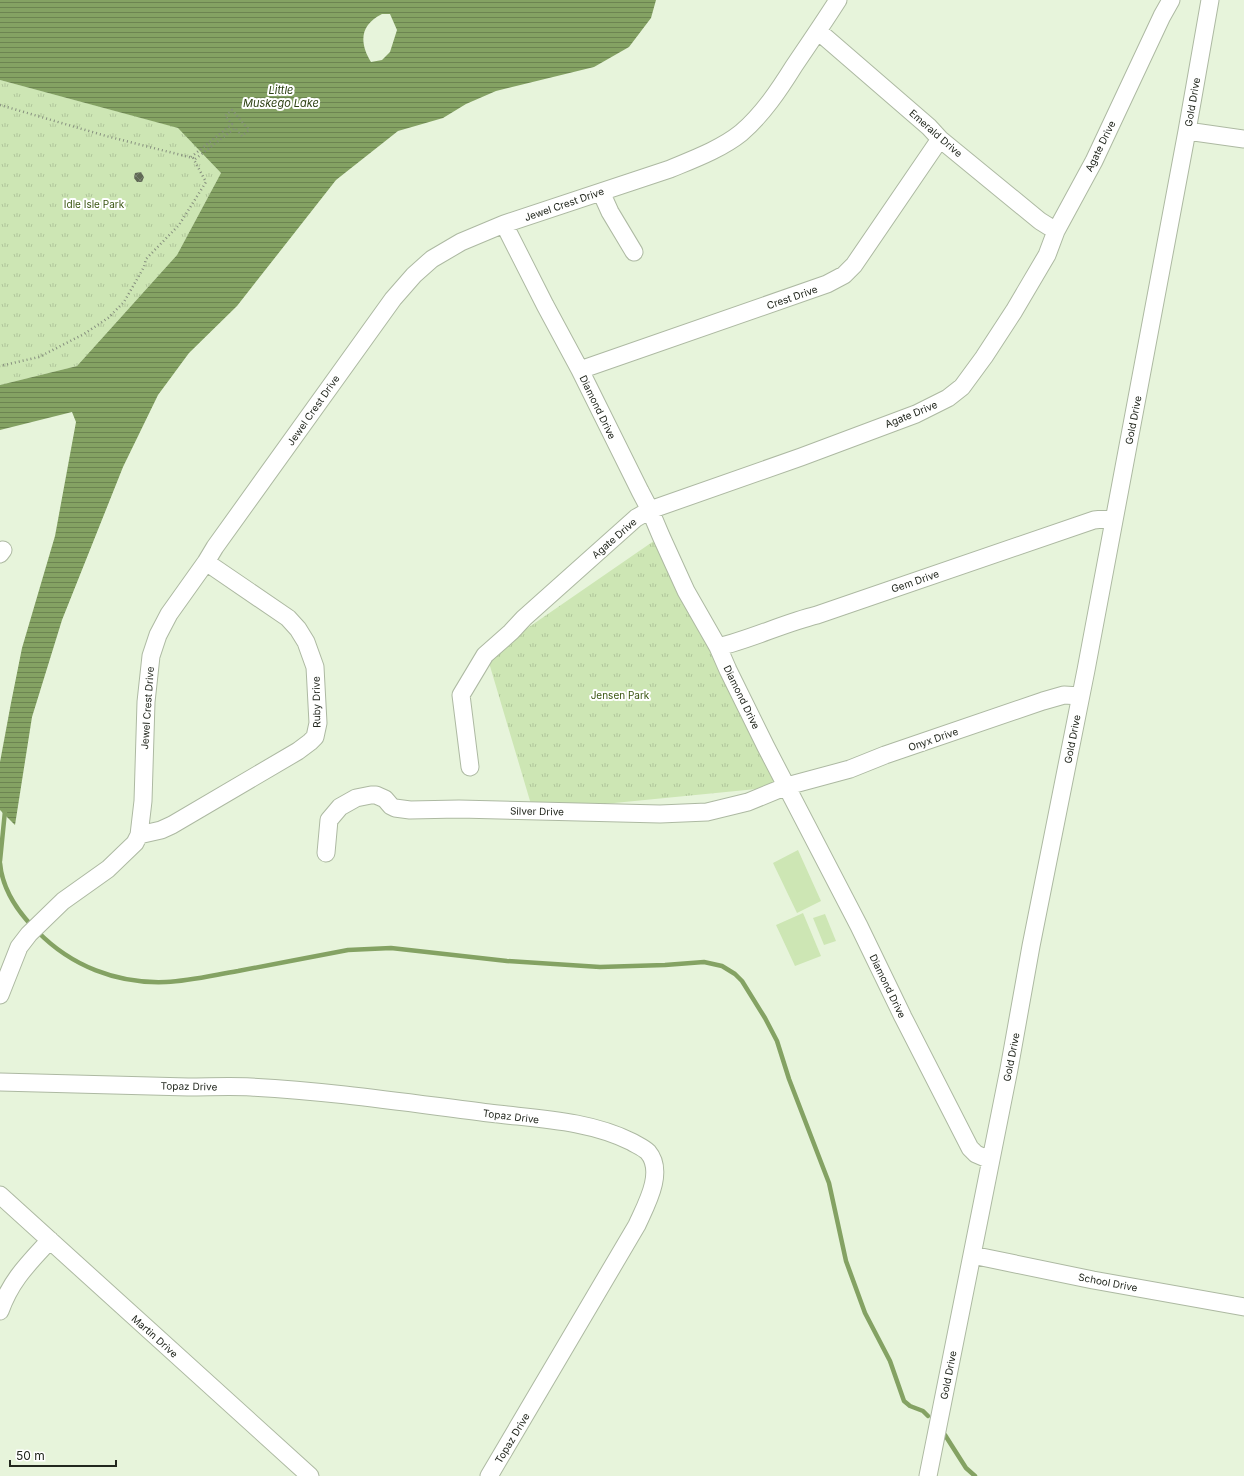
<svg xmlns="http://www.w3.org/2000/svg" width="1244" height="1476" font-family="Inter,sans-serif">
	<defs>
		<pattern id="park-tufts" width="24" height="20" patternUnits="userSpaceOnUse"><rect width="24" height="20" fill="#cde6b4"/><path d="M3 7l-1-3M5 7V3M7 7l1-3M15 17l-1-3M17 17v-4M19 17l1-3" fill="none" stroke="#b0c59a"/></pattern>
		<pattern id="water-rules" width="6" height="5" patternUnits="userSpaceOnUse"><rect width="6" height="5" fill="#84a263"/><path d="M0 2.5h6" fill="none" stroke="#6c8451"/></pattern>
		<pattern id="building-cross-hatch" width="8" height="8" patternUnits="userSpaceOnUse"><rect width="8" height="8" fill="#606a55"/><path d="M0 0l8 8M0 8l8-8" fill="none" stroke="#777f6f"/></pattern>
	</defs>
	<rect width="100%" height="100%" fill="#e7f4db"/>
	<path fill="#cde6b4" d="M798,850L821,901L797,913L773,863Z
		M803,913L821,956L795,966L776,925Z
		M825,914L836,941L824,945L813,918Z"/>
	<path fill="url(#park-tufts)" d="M0,80L179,128L221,173L177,255L77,366L0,385Z
		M661,536L787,786L533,811L487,656Z"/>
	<path fill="url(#water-rules)" fill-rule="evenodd" d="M0,0H656L651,18L629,47L594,67L496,91L466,104L443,118L398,131L336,180L237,306L189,353L158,395L123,467L62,620L32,717L15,825L0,810V762L11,703L22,648L55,536L76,422L72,412L0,430V385L77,366L177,255L221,173L178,128L0,80ZM382,14H390L397,30L390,52L382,60L371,62C359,42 360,25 382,14Z"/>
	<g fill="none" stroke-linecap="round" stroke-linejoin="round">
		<path stroke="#84a263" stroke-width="4.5" d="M0,861L5,811
			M0,863C2,887 16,909 32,926
			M37,931C71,966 117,984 166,982C190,981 214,975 238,971C275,964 311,957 348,950L391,948L507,961L600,967L665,965L704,962L722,966L735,974L742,981L765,1018L777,1041L789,1079L829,1183L846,1261L865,1313L890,1361L904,1401L910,1406L923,1411L928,1416
			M945,1435L966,1468L975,1476"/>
	</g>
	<path fill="url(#building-cross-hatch)" d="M141,172L144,177L142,182H137L134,178L135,173Z"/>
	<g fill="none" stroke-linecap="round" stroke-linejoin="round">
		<defs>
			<path id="minor" d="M818,31L929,127L940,139L1040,221L1056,231
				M1187,131L1244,139
				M601,192L610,212L634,252
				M504,224L545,305L580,370L640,491L650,510L661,536L686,591L718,647L728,670L766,747L859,926L903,1017L970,1148L976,1154L990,1160
				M580,370L827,284L844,275L854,265L940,139
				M0,554L3,550
				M718,647C752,639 784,623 817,615L1094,520L1113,518
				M470,767L461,695L485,655L511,632L524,618L636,518L650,510L801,457L916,414L948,398L962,387L984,357L1014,311L1047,255L1056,231L1094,161L1162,16L1171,0
				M139,835L161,830L172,825L298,751L310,742L315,737L318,723L315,667L306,642L298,629L288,618L206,562
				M326,853L329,820L340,807L356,798L371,795H376L385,799L391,806L395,808L410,810L459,809L660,814L707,812L748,802L787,786L850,769L885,755L1043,701L1064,695L1080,696
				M0,995L19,947L29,934L63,901L108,869L135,843L139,835L143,801L146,702L151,656L158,635L169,614L206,562L215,547L393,299L414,275L432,259L461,242L504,224L670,169C694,159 721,149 741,133C763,114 779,90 794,66C809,44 824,22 838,0
				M0,1082C63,1084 125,1085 188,1087C209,1087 230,1086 251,1087C330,1091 409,1103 489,1113C537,1119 588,1120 632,1142C637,1145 644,1148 648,1152C665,1172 646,1205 637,1225L489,1476
				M0,1195L310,1476
				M972,1255L1093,1280L1244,1307
				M0,1311C11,1280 28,1264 50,1240
				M928,1476L1009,1069L1031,946L1086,670L1187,131L1210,0"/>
		</defs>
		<use href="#minor" stroke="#adb9a2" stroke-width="19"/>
		<path stroke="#868f7e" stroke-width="2.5" stroke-dasharray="1 3" stroke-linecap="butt" d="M0,105L106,136L193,158L206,182L179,225L146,259L144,267L124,302L108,318L84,334L39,357L0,366
			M191,157L232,124L225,116L232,110L249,130L242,136L235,128L194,160"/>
		<use href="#minor" stroke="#fff" stroke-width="17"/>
	</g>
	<g text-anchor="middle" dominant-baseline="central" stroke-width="4" stroke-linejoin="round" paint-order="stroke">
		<g font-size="10" fill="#22271e" stroke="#fff">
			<text transform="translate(1192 102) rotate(-80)">Gold Drive</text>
			<text transform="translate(936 133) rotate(41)">Emerald Drive</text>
			<text transform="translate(1100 146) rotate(-64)">Agate Drive</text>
			<text transform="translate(564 204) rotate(-19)">Jewel Crest Drive</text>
			<text transform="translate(792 297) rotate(-19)">Crest Drive</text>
			<text transform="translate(598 407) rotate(64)">Diamond Drive</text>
			<text transform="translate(313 410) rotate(-55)">Jewel Crest Drive</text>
			<text transform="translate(911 414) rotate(-22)">Agate Drive</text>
			<text transform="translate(1133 420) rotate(-79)">Gold Drive</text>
			<text transform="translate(614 538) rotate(-41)">Agate Drive</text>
			<text transform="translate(915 581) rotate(-19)">Gem Drive</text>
			<text transform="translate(742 697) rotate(64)">Diamond Drive</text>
			<text transform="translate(316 702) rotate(-91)">Ruby Drive</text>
			<text transform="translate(147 708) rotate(-86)">Jewel Crest Drive</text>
			<text transform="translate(933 739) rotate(-19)">Onyx Drive</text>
			<text transform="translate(1072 739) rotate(-79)">Gold Drive</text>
			<text transform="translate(537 811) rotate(1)">Silver Drive</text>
			<text transform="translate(888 986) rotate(64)">Diamond Drive</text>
			<text transform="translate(1011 1057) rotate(-79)">Gold Drive</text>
			<text transform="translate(189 1086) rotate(1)">Topaz Drive</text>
			<text transform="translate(511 1116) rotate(7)">Topaz Drive</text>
			<text transform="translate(1108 1282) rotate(11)">School Drive</text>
			<text transform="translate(155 1336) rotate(42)">Martin Drive</text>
			<text transform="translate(948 1375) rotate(-79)">Gold Drive</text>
			<text transform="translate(512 1438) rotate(-59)">Topaz Drive</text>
		</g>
		<g font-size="10" fill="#395411" stroke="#fff">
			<text x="94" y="204">Idle Isle Park</text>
			<text x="620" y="695">Jensen Park</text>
		</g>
		<g font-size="11" font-style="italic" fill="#2f4315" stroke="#fff">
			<text x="281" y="90">Little<tspan x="281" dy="13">Muskego Lake</tspan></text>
		</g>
	</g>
	<path d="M10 1460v6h106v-6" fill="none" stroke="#22271e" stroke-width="2"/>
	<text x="16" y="1460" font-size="12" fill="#22271e" stroke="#ffffff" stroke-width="3" paint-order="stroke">50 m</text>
</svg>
